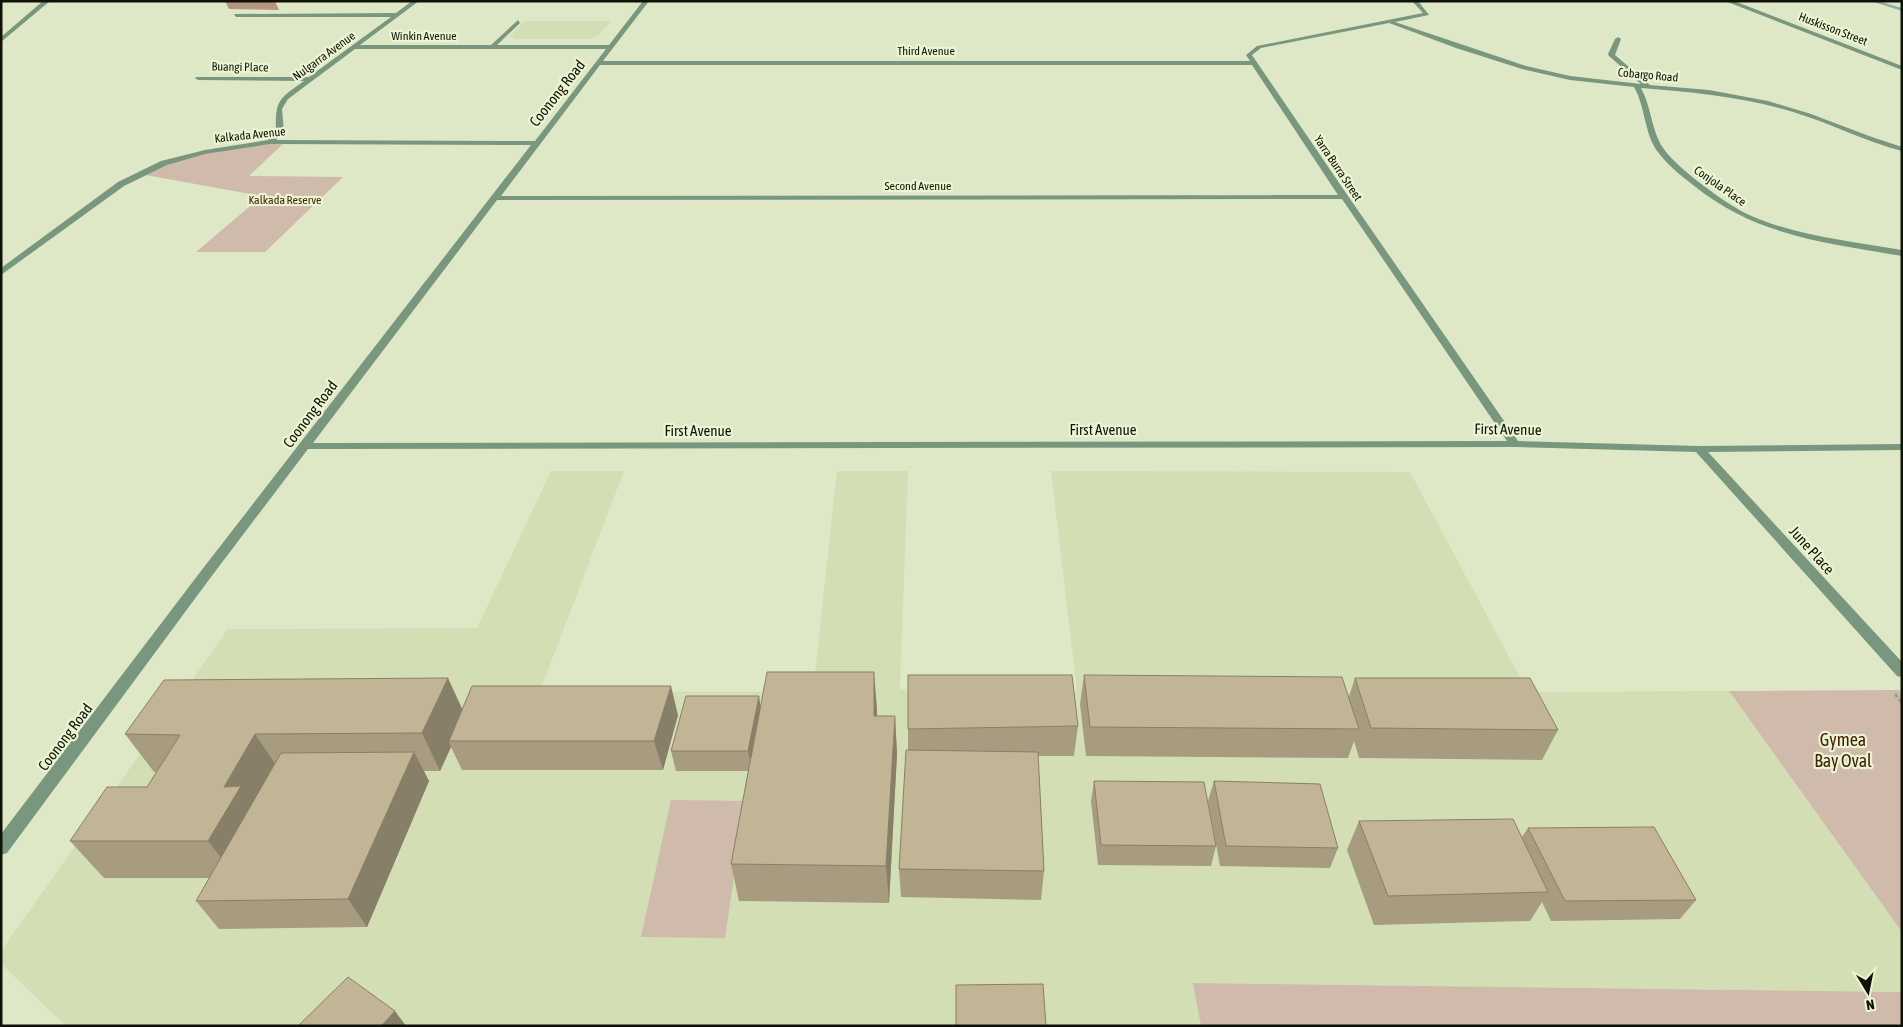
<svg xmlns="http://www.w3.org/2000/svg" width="1903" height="1027" font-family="'Asap Condensed',sans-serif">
	<rect width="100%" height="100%" fill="#dfe8c6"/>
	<path fill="#d3deb5" d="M525,21H611L598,36L590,39H515L510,36Z
		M551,471H624L540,691L813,692L837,471H908L900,689L1077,691L1051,471L1410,472L1528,692L1729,691L1902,932V992L1194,983L1201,1026H66L1,964V951L228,629L477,628Z"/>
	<path fill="#cfbaac" d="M285,142L249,176L343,177L265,252H196L262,196L140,174L205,152Z
		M1898,690L1902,692V932L1729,691Z
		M671,800L745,801L725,938L641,937Z
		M1193,983L1902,992V1026H1201Z"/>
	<path fill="#b59682" d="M225,1H275L279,10L229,9Z"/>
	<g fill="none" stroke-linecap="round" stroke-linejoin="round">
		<path fill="#86b1aa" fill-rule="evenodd" d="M1871,1H1878L1902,8V11Z"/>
		<path stroke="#9ca288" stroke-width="3" stroke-dasharray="4 2.5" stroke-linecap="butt" d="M1895,694L1902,703"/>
		<path fill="#79977f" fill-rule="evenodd" d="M518,20L520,23L494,48H490V46Z"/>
		<path fill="#79977f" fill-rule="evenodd" d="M43,1H50L1,42V37Z
			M412,1H419L360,45H609L643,1H649L603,61H1250L1246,55L1257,46L1423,13L1412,1H1418L1429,15L1395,22L1526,66L1570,76L1641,84L1609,56L1608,54L1615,39L1618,37L1621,39L1615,55L1650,85L1709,90L1768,101L1811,114L1869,136L1902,147V151C1864,141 1830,123 1793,112C1744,97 1692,92 1641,88C1651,106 1651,127 1661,145C1670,159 1684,170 1696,180C1712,192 1729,205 1747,214C1795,236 1850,241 1902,250V256C1823,242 1758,237 1693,185C1679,174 1665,163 1655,148C1644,130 1645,106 1634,87L1570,80L1522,69L1456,48L1389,23L1261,48L1252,55L1348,196L1518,441L1699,446L1902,444V450L1708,452L1902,662V677L1897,676L1696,452L1515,447L308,449L211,577L7,853L1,855V834L201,571L531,145L270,144L205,154L167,165L124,186L1,275V268L118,182L161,161L205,150L268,140L276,132C275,99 279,99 304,81L198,80L195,78L196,77H309L391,17H236L234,14L396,13ZM355,49H606L535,141L276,140L284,132L282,109L288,99ZM600,65H1252L1338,195L501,196ZM1342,199L1507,441L313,443L497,200Z
			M1725,1H1734L1902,66V70Z"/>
	</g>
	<path fill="#a79c80" d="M1084,675L1349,696L1355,678L1558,730L1542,760L1359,758L1354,741L1348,758L1086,756L1080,704Z
		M760,706L877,709V716H895L897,754L889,903L739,901L731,864L748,771H676L671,751Z
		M462,709L678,715L663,770H462L451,747L440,771H424L429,781L367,927L219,929L196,901L209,878H104L70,841L147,787L156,772H154L125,734Z
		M1078,726L1074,756H1038L1044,871L1041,900L901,897L899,869L908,750V729Z
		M1094,781L1216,846L1211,866L1098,865L1091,801Z
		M1214,781L1338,848L1330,868L1220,866L1208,801Z
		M1359,821L1522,837L1528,828L1696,900L1680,919L1551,921L1542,902L1530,921L1374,925L1347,850Z"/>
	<path fill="#887f68" d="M874,672L877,709L876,754L874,716Z
		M448,678L465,715L449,741L451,747L440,771L422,733Z
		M671,686L678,715L663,770L654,741Z
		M759,696L762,716L752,772L748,751Z
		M895,716L897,754L889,903L886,866Z
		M255,734L280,771L237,878L208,841L224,787Z
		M414,752L429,781L367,927L348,899Z
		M395,1011L406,1026H381Z"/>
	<path fill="#c2b595" stroke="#887f68" d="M767,672H874V716H895L886,866L731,864Z
		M908,675H1072L1078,726L908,729Z
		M1084,675L1342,677L1359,729L1090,727Z
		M448,678L422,733L255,734L224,787L241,786L208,841H70L107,787H147L180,735L125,734L164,680Z
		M1355,678H1530L1558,730L1371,728Z
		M472,686H671L654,741H449Z
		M686,696H759L748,751H671Z
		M906,750L1038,752L1044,871L899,869Z
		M414,752L348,899L196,901L281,753Z
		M1094,781L1204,782L1216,846L1101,845Z
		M1214,781L1320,784L1338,848L1226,846Z
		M1513,819L1548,892L1388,896L1359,821Z
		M1654,827L1696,900L1565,901L1528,828Z
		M348,977L395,1011L381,1026H298Z
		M1043,984L1046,1026H956V985Z"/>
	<g text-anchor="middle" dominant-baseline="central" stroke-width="4.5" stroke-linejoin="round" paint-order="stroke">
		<g font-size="12" fill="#101207" stroke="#ecf5d3">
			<text transform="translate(1833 29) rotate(21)">Huskisson Street</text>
			<text x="424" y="36">Winkin Avenue</text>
			<text x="926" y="51">Third Avenue</text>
			<text transform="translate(324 56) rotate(-36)">Nulgarra Avenue</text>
			<text transform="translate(240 67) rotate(1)">Buangi Place</text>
			<text transform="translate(1648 75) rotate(5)">Cobargo Road</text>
			<text transform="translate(250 135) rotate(-6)">Kalkada Avenue</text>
			<text transform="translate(1338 168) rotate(56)">Yarra Burra Street</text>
			<text x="918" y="186">Second Avenue</text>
			<text transform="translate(1720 186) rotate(35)">Conjola Place</text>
		</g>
		<g font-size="12" fill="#412107" stroke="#ecf5d3">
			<text x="285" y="200">Kalkada Reserve</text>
		</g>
		<g font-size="15" fill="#101207" stroke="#ecf5d3">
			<text transform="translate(557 93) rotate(-52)">Coonong Road</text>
			<text transform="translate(310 414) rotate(-53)">Coonong Road</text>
			<text x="1103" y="429">First Avenue</text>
			<text transform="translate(1508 429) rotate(1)">First Avenue</text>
			<text x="698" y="430">First Avenue</text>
			<text transform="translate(1812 550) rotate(48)">June Place</text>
			<text transform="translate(65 737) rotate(-53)">Coonong Road</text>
		</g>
		<g font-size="18" fill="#412107" stroke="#ecf5d3">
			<text x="1843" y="739">Gymea<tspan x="1843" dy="21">Bay Oval</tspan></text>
		</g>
	</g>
	<rect width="1903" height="1027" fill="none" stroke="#101207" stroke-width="5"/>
	<g transform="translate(1868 992) rotate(170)" stroke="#ecf5d3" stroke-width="4" paint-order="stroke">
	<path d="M0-4L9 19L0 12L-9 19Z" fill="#101207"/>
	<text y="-8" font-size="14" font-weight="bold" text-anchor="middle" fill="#101207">N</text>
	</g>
</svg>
